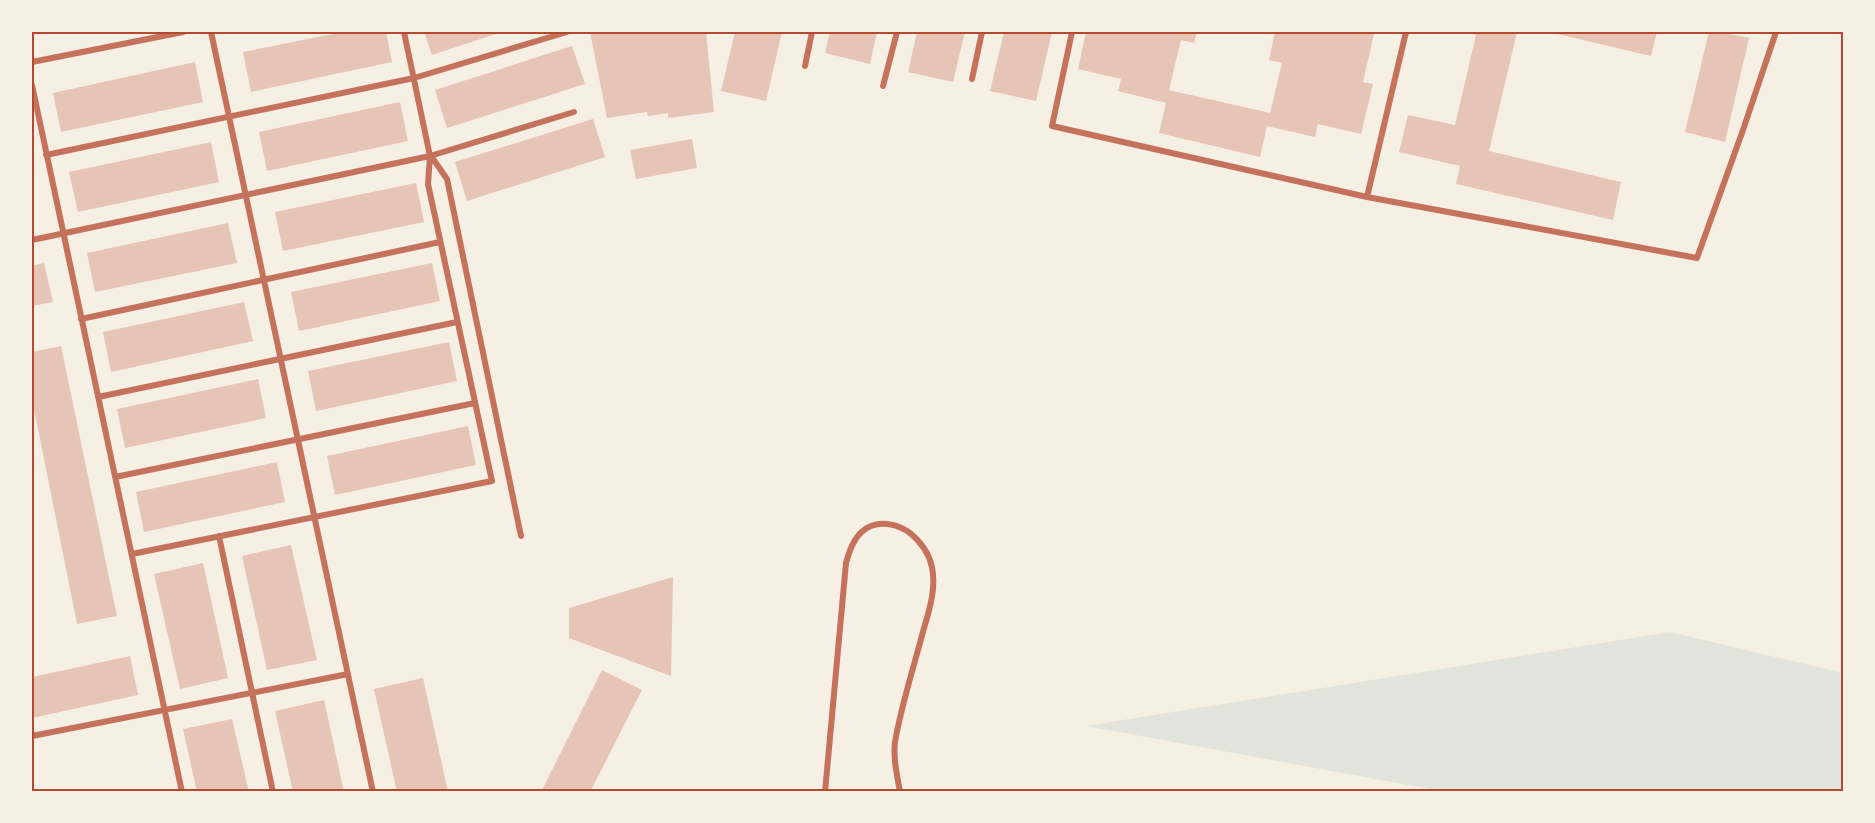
<svg xmlns="http://www.w3.org/2000/svg" width="1875" height="823" font-family="Arial,sans-serif">
	<rect width="100%" height="100%" fill="#f6efe4"/>
	<path fill="#e2e4dc" d="M1670,632L1843,673V791H1441L1086,726Z"/>
	<path fill="#e6c5b7" d="M343,32H386L392,62L251,92L243,52Z
		M424,32H502L432,55Z
		M590,32H706L714,112L668,118V113L648,116L647,112L607,118Z
		M735,32H782L766,101L721,91Z
		M830,32H877L870,64L825,53Z
		M917,32H965L953,82L908,72Z
		M1004,32H1052L1036,101L990,91Z
		M1086,32H1197L1194,43L1181,40L1169,90L1270,113L1282,63L1269,60L1275,32H1362L1374,34L1363,82L1373,84L1361,134L1318,124L1315,137L1267,126L1260,157L1159,133L1166,103L1118,91L1121,79L1078,69Z
		M1465,32H1517L1489,151L1621,182L1613,220L1456,184L1460,166L1399,152L1408,115L1455,125L1476,35Z
		M1549,32H1657L1651,56Z
		M1709,32H1720L1749,38L1725,142L1685,132Z
		M572,46L585,84L447,128L435,90Z
		M195,62L203,102L61,132L53,93Z
		M400,102L408,141L267,171L259,132Z
		M593,119L605,157L467,201L455,162Z
		M692,139L697,168L636,179L630,150Z
		M211,142L219,182L78,212L69,172Z
		M416,183L424,222L283,251L275,212Z
		M228,223L237,263L95,292L87,253Z
		M44,263L53,302L32,306V266Z
		M432,263L440,301L299,331L291,292Z
		M244,302L253,341L111,372L103,332Z
		M449,342L457,381L316,411L308,371Z
		M61,346L117,616L77,624L32,399V352Z
		M258,379L266,418L125,448L117,409Z
		M468,426L476,465L335,495L327,456Z
		M277,462L285,502L144,532L136,492Z
		M291,545L317,660L267,670L242,556Z
		M203,563L228,678L180,689L154,574Z
		M673,577L671,676L569,638V608Z
		M130,656L138,695L32,718V677Z
		M602,670L642,690L590,792H541Z
		M423,678L448,792H397L374,689Z
		M324,700L344,792H293L275,711Z
		M232,719L249,792H197L183,729Z"/>
	<g fill="none" stroke-linecap="round" stroke-linejoin="round">
		<path stroke="#c5725c" stroke-width="6" d="M211,32L373,792
			M1072,32L1052,126L1367,197L1697,258L1743,130L1776,32
			M32,62L183,32
			M805,66L812,32
			M972,79L982,32
			M32,85L182,792
			M883,86L897,32
			M46,155L414,78L567,32
			M431,156L447,179L521,536
			M1367,197L1406,32
			M32,240L430,156L574,112
			M81,319L440,242
			M98,397L457,322
			M115,477L475,403
			M219,536L273,792
			M132,554L492,481L428,184L430,156L404,32
			M32,736L348,674
			M825,792L846,563C850,548 856,532 871,526C884,521 899,525 910,533C921,542 929,553 932,567C937,592 927,616 921,639C912,673 901,707 895,742C893,758 897,775 900,792"/>
	</g>
	<rect width="1875" height="823" fill="none" stroke="#f6efe4" stroke-width="66"/>
	<rect x="33" y="33" width="1809" height="757" fill="none" stroke="#b5482f" stroke-width="2"/>
</svg>
